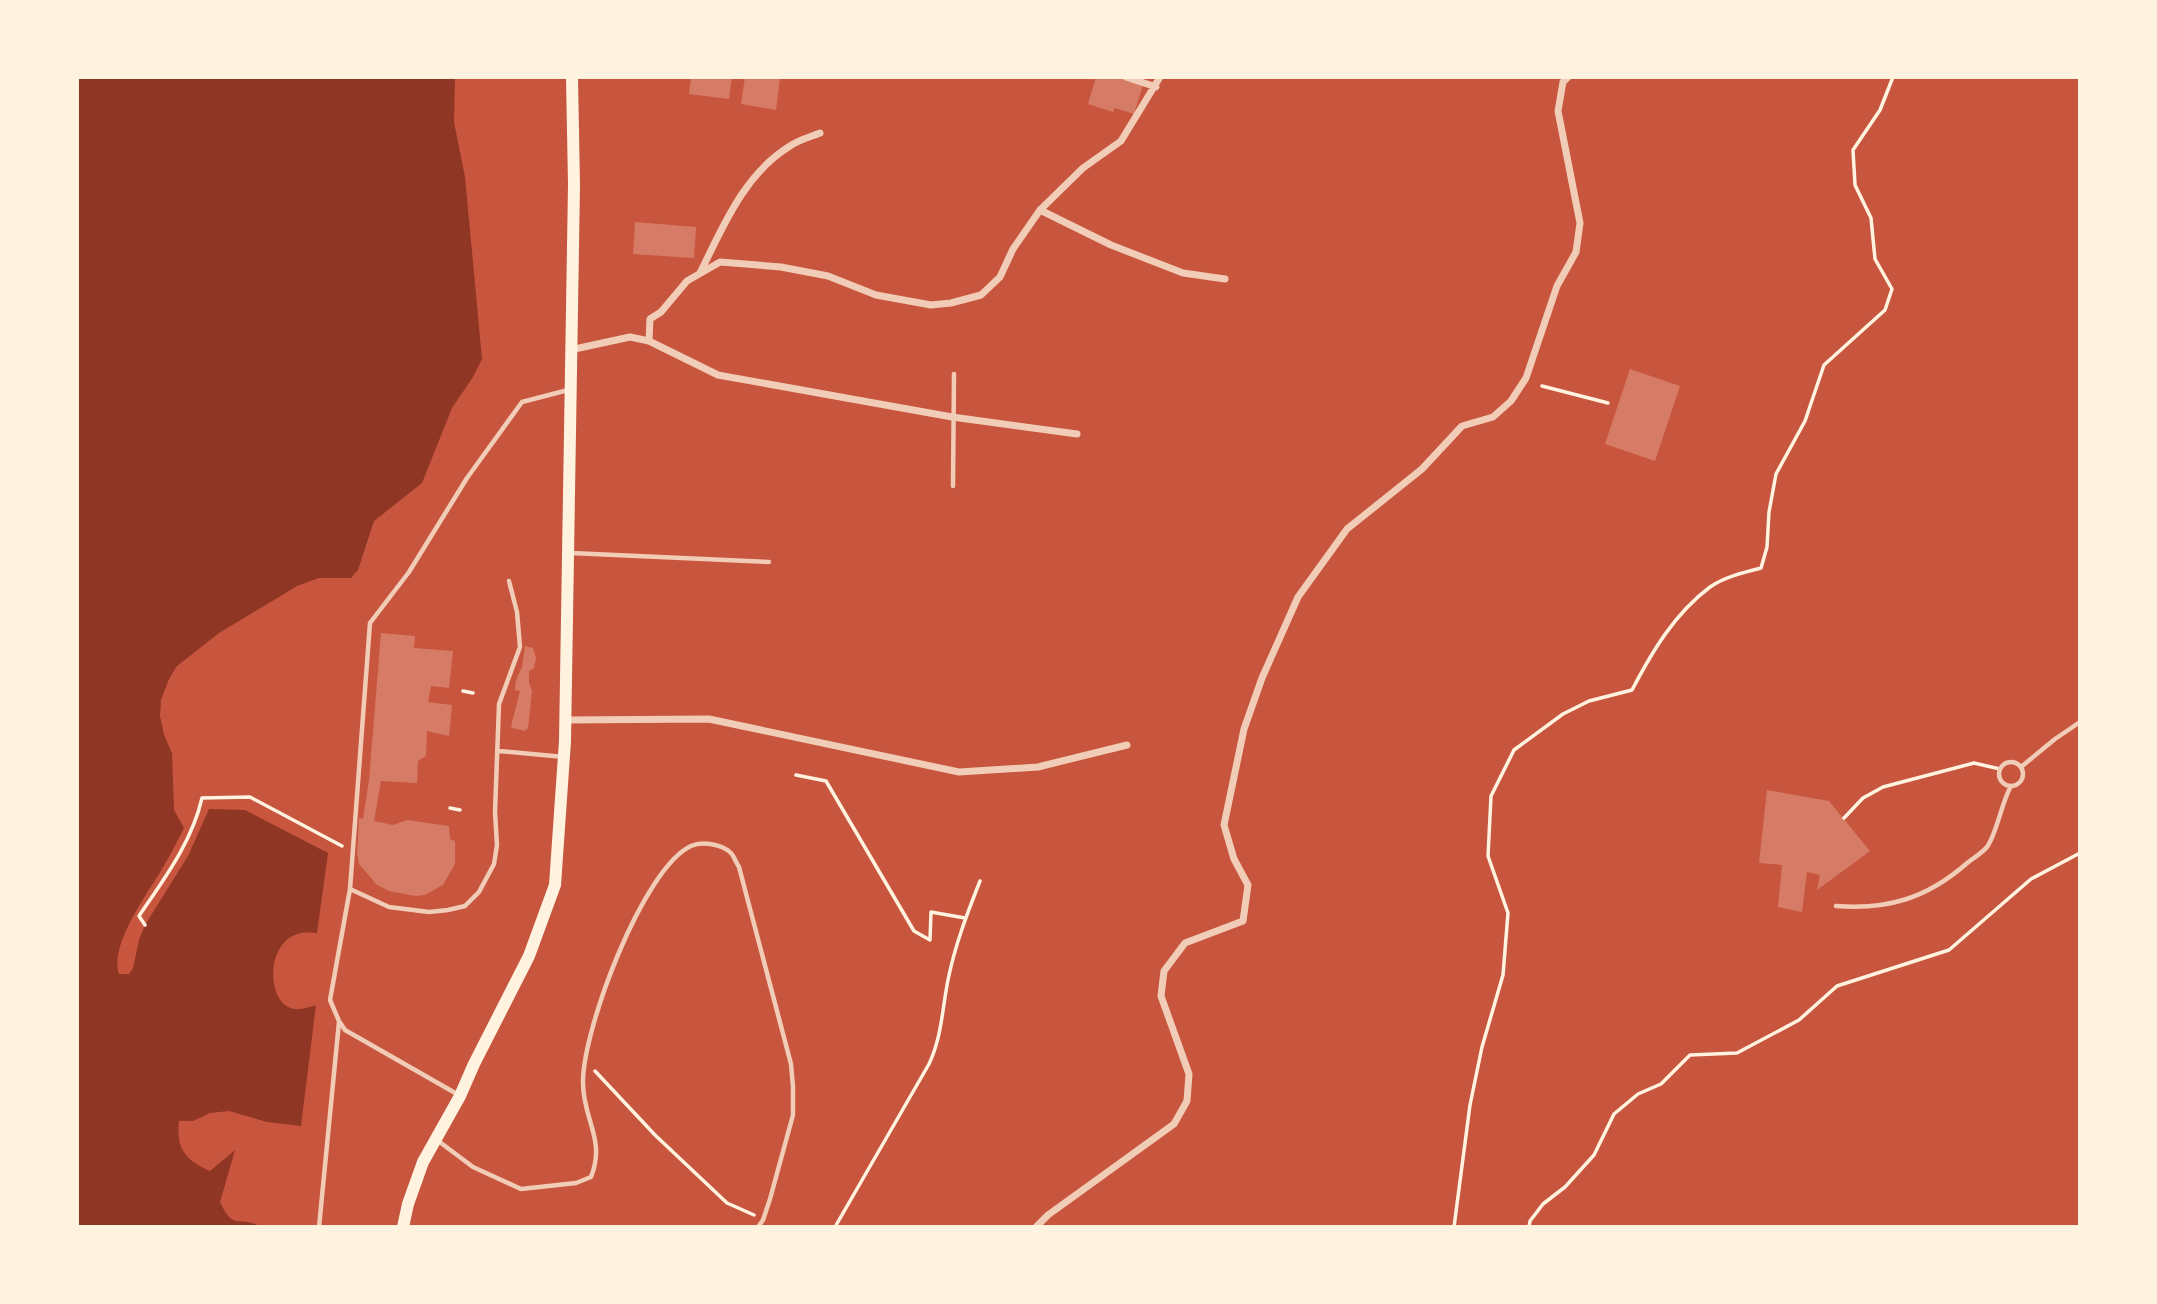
<svg xmlns="http://www.w3.org/2000/svg" width="2157" height="1304" font-family="'Noto Sans',sans-serif">
	<rect width="100%" height="100%" fill="#c8553d"/>
	<path fill="#8f3625" d="M77,77H455L454,122L465,177L482,359L473,377L452,408L422,483L374,521L358,570L351,578H319L297,586L219,633L177,666L169,679L161,700L160,716L164,735L172,753L174,810L184,828C174,848 164,867 152,885C139,906 110,949 119,974H129L133,968L139,940L145,925L188,856L209,809L245,810L328,853L317,933C312,933 306,932 301,933C263,941 267,1007 295,1009C301,1010 310,1007 316,1005L301,1126L267,1122L229,1111L210,1113L193,1121H179C176,1149 185,1160 210,1171L235,1150L220,1202C234,1233 240,1214 261,1227H77Z"/>
	<path fill="#d67c66" d="M691,77H732L729,99L689,94Z
		M745,77H780L776,110L741,104Z
		M1096,77H1128L1144,82L1134,114L1115,108L1113,112L1088,104Z
		M635,222L696,227L694,258L633,254Z
		M1630,369L1680,386L1655,461L1605,444Z
		M381,633L415,636L414,648L453,651L449,688L431,686L428,702L452,705L449,736L427,731L426,756L418,761L417,783L381,781L374,821L393,825L407,820L449,826L450,839L455,841V864L443,885L425,895L415,896L389,891L377,885L359,864L357,853L359,818L363,819L369,780Z
		M525,646L533,648L536,658L534,668L529,671V683L532,691L528,728L525,731L512,728L511,726L520,691L515,690L516,680L522,667Z
		M1767,790L1829,801L1870,851L1817,890L1820,875L1807,872L1802,912L1778,907L1782,865L1759,863Z"/>
	<g fill="none" stroke-linecap="round" stroke-linejoin="round">
		<path stroke="#fff3e0" stroke-width="3.5" d="M1542,386L1608,403
			M463,691L473,693
			M796,775L826,781L914,931L930,940L931,912L965,918
			M450,808L460,810
			M1844,818L1863,798L1883,787L1974,763L2000,769
			M145,925L139,916C164,879 192,842 202,798L250,797L342,846
			M595,1071L655,1135L727,1203L754,1215
			M835,1227L929,1064C942,1036 942,1010 948,980C955,945 967,914 980,881
			M1454,1227L1470,1105L1482,1047L1503,975L1508,913L1488,856L1491,796L1514,750L1563,714L1589,701L1632,690C1652,652 1674,614 1710,587C1724,577 1745,572 1761,568L1767,547L1769,512L1776,474L1805,421L1824,365L1885,310L1892,289L1875,259L1871,218L1855,185L1853,150L1880,110L1893,77
			M1529,1227L1530,1221L1543,1204L1565,1187L1594,1155L1614,1114L1638,1094L1661,1084L1690,1055L1737,1053L1799,1020L1837,986L1949,950L2031,879L2080,853"/>
		<path stroke="#f1ccb7" stroke-width="4.5" d="M953,486L954,374
			M571,553L769,562
			M499,751L564,757
			M1999 774a12 12 0 1 1 24 0a12 12 0 1 1-24 0Z
			M2021,767L2055,739L2080,722
			M350,889L389,907L429,912L448,910L465,906L479,892L494,864L497,845L495,812L499,704L520,647L517,612L509,581
			M1836,906C1888,910 1927,898 1966,864C1972,859 1982,853 1987,847C1997,833 2001,804 2011,786
			M457,1094L345,1030L339,1021L330,1000L350,889L370,623L409,572L467,478L522,402L568,390
			M437,1140L473,1167L521,1189L576,1183L591,1177C606,1139 583,1120 583,1083C582,1031 643,868 691,846C702,841 722,844 731,853C734,856 736,863 739,867L791,1064L793,1087V1115L770,1199L763,1220L758,1227
			M319,1227L339,1022"/>
		<path stroke="#f1ccb7" stroke-width="7" d="M1126,77L1156,87
			M1040,210L1111,245L1183,273L1225,279
			M700,273C723,227 744,174 790,146C798,140 810,137 820,133
			M649,341L718,375L952,417L1077,434
			M570,350L630,337L649,341L650,319L661,312L687,281L720,262L781,267L828,276L876,295L931,305L951,303L981,295L1000,277L1013,249L1040,210L1083,168L1121,141L1160,77
			M565,720L709,719L959,772L1038,767L1127,745
			M1036,1227L1048,1215L1174,1124L1187,1101L1189,1074L1161,996L1164,971L1185,943L1243,921L1248,885L1234,859L1224,825L1244,729L1262,678L1298,597L1347,529L1422,469L1462,426L1493,417L1511,401L1526,378L1557,286L1576,252L1580,223L1558,111L1563,82L1568,77"/>
		<path stroke="#fff3e0" stroke-width="12" d="M403,1227L408,1204L423,1162L460,1096L474,1064L529,956L555,885L565,741L574,185L572,77"/>
	</g>
	<rect width="2157" height="1304" fill="none" stroke="#fff3e0" stroke-width="158"/>
</svg>
